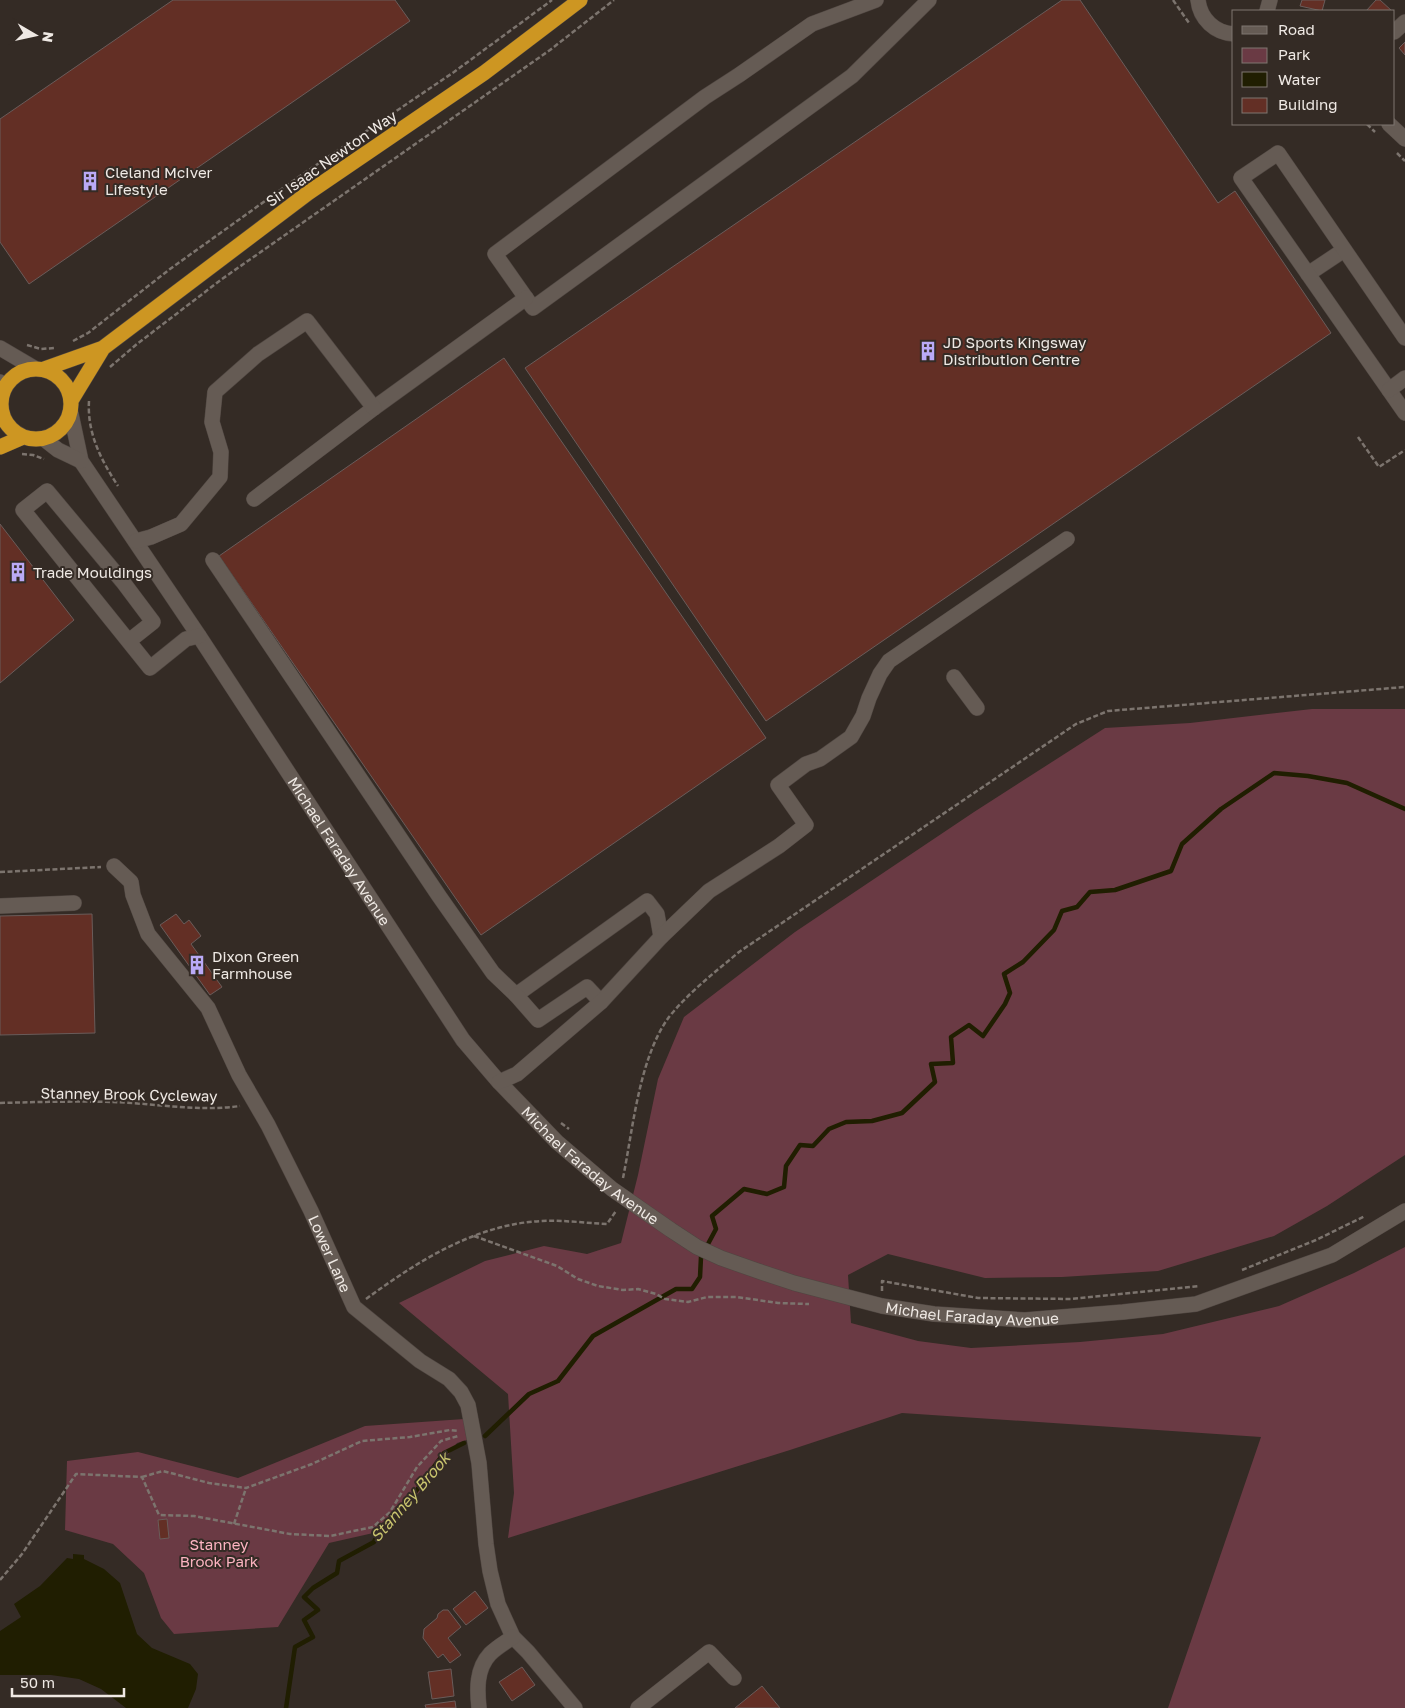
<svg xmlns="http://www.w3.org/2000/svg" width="1405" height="1708" font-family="'Golos Text',sans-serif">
	<rect width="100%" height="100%" fill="#342b25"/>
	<path fill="#6a3a44" d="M1312,709H1405V1155L1327,1206L1274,1236L1158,1271L1062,1277L985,1278L888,1254L848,1275L851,1323L918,1341L971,1348L1080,1342L1163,1334L1279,1306L1354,1273L1405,1247V1708H1168L1261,1437L902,1413L790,1450L508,1538L514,1493L508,1394L399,1303L485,1261L544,1246L587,1254L621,1243L638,1175L658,1079L684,1017L795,932L974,812L1105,728L1190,723Z
		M464,1419L473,1438L457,1443L391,1529L329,1543L278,1627L174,1634L161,1618L144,1573L113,1544L65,1530L67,1461L138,1452L238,1478L365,1426Z"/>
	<path fill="#201e01" d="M73,1554L84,1555V1559L104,1569L120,1583L137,1634L152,1648L190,1664L198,1674L196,1689L188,1708H126L101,1689L79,1679L51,1675H0V1631L21,1617L14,1604L40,1586L67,1558L73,1559Z"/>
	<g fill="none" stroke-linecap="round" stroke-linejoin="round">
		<path stroke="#201e01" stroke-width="4.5" d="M485,1436L529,1394L558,1381L593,1336L676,1289H692L700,1277L701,1257L716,1229L712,1216L744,1189L767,1194L784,1187L786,1166L800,1145L813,1146L829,1129L846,1122L872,1121L902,1113L935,1082L931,1064L953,1063L951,1037L969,1025L983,1036L1005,1004L1010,993L1004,974L1023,962L1054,930L1062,911L1077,907L1090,892L1115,890L1171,871L1182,844L1221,809L1274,773L1308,776L1347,783L1405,809
			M286,1708L295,1647L313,1637L304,1620L318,1610L304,1597L313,1588L337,1573L339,1561L374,1542L381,1527L397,1517L444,1453L464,1443"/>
	</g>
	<path fill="#632f25" stroke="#6a5c5a" d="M173,0H395L410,21L29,284L0,242V119Z
		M1062,0H1080L1218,203L1235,191L1331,333L766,721L525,368Z
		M1302,0H1325L1322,11L1300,6Z
		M1376,0H1380L1392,11H1366Z
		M1405,42V55L1399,48Z
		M504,358L766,738L481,935L219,556Z
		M0,524L74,620L0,683Z
		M92,914L95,1033L0,1035V916Z
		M176,914L184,924L189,920L201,936L191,944L222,987L210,995L160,925Z
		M167,1519L169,1538L160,1539L158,1520Z
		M475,1591L488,1608L466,1625L453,1609Z
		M443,1610H448L461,1627L448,1638L461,1655L450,1663L443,1654L438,1658L423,1638L424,1629L437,1618L438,1614Z
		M522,1667L535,1685L512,1701L499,1682Z
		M451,1669L454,1696L432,1699L428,1672Z
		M762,1686L780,1708H735Z
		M455,1701L456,1708H426L425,1705Z"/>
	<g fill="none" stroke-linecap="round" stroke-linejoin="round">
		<defs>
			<g id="minor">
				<path d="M876,0L812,24L739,75L705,97L495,254L533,308L852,76L929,0"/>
				<path d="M1198,0C1200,19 1215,33 1234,34"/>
				<path d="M1267,11L1270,0"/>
				<path d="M1394,32L1405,22"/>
				<path d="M1389,124L1405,139"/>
				<path d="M1308,274L1344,250"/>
				<path d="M1405,338L1278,153L1241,178L1405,413"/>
				<path d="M0,348L34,368"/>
				<path d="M0,382L2,394"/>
				<path d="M1389,390L1405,378"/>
				<path id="s1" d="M71,414L81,461L199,636L463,1040L499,1082L557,1142L612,1189L671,1230L697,1247L721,1258L758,1271L794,1283L882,1306L934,1314L1025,1320L1123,1312L1196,1304L1332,1255L1405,1211"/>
				<path d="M44,439L58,450L81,461"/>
				<path d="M254,499L374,408L526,298"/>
				<path d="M136,541L151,537L181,524L220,477L221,452L212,422L215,392L258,354L307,321L374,408"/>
				<path d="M213,560L439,896L493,973L516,995L647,901L657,914L661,937"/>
				<path d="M129,641L153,622L123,582L47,491L23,510L150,668L186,639L199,636"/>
				<path d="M954,677L977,708"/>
				<path id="s2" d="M114,866L131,882L133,895L148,934L208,1008L239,1075L268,1125L311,1211L354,1307L420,1361L449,1379L461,1392L468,1405L479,1463L486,1544L490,1571L498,1604L513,1637L528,1652L575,1708"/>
				<path d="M0,906L74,903"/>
				<path d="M516,995L538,1020L587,987L601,1002"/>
				<path d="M499,1082L517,1074L601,1002L661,937L709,891L779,846L806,825L778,785L806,764L820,759L851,737L863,716L869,698L880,674L889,661L1067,539"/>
				<path d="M479,1708C477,1690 476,1669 490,1654C497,1647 506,1642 513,1637"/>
				<path d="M638,1708L709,1652L734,1678"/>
			</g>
			<path id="highway" d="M1 404a35 35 0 1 1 70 0a35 35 0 1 1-70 0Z
				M44,369L103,348L308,193L484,73L580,0
				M72,399L103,348
				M0,447L23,437"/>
		</defs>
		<use href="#minor" stroke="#4f4641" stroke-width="16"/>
		<use href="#highway" stroke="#4f4641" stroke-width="16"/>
		<path stroke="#7c746e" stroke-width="2.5" stroke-dasharray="5 2.5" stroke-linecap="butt" d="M1173,0L1189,23
			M1367,124L1375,132
			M1397,153L1405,161
			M73,341L88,333L170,269L300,176L454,72L552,0
			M27,345L41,349L54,348
			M110,367L137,344L222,279L550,50L614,0
			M89,401C87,433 101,460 118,486
			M1358,437L1379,467L1405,450
			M22,454L33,455L44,459
			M0,872L101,867
			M0,1103C37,1102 74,1101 111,1102C152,1103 199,1112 240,1106
			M561,1123L569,1129
			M623,1178C633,1129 639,1058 669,1017C689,992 714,973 739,952L1076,724L1108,711L1405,687
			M474,1236L557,1266L578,1279L598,1286L623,1290L638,1289L656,1294L665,1299L688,1302L707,1297H737L778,1303L809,1304
			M1242,1270L1316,1240L1365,1216
			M882,1291V1281L978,1298L1071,1299L1199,1286
			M366,1299C418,1261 476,1224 542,1221C564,1220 586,1223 607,1224L616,1211
			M142,1477L163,1471L209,1483L246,1488L312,1464L362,1441L410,1437L450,1430L458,1431
			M234,1524L246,1488
			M0,1580L22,1554L76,1474L142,1477L159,1515L194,1516L290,1534L330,1536L373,1527L390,1512L417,1467L441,1441L458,1436"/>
		<use href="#minor" stroke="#655b54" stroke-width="15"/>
		<use href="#highway" stroke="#cd9622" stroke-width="15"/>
	</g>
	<defs>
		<symbol id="building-bare" viewBox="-9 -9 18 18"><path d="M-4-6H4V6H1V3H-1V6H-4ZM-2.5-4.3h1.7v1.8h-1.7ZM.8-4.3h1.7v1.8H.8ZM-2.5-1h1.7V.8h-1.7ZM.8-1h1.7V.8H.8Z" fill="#baaaf6" stroke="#342b25" stroke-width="2.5" paint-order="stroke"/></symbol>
	</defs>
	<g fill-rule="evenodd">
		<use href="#building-bare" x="76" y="167" width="28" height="28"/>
		<use href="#building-bare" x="914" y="337" width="28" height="28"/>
		<use href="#building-bare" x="4" y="558" width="28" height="28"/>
		<use href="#building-bare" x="183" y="951" width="28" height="28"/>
	</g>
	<g text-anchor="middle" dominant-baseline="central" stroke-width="4" stroke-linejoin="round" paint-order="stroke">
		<g font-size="15" fill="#efe9e4" stroke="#342b25">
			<text transform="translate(331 158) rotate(-35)">Sir Isaac Newton Way</text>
			<text stroke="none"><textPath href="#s1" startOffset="516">Michael Faraday Avenue</textPath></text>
			<text transform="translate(129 1094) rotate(1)">Stanney Brook Cycleway</text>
			<text stroke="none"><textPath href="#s1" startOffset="921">Michael Faraday Avenue</textPath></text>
			<text stroke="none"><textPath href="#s2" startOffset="448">Lower Lane</textPath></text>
			<text stroke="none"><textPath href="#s1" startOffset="1341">Michael Faraday Avenue</textPath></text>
		</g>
		<g font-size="15" fill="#efe9e4" stroke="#342b25" text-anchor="start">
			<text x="105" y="172">Cleland McIver<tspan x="105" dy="17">Lifestyle</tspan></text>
			<text x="943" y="342">JD Sports Kingsway<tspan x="943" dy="17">Distribution Centre</tspan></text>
			<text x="33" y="572">Trade Mouldings</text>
			<text x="212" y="956">Dixon Green<tspan x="212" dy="17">Farmhouse</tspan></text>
		</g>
		<g font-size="15" fill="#fcb3c0" stroke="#342b25">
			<text x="219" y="1544">Stanney<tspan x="219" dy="17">Brook Park</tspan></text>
		</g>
		<g font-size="16" font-style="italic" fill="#c9c46e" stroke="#342b25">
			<text transform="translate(410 1497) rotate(-49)">Stanney Brook</text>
		</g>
	</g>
	<rect x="1232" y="10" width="162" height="115" fill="#342b25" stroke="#7f7771"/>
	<rect x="1242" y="26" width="25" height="8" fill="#655b54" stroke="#7f7771"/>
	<text x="1278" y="35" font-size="15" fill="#efe9e4">Road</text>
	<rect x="1242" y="48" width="25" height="15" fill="#6a3a44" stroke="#7f7771"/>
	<text x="1278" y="60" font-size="15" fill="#efe9e4">Park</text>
	<rect x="1242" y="72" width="25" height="15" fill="#201e01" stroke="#7f7771"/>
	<text x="1278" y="85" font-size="15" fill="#efe9e4">Water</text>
	<rect x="1242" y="98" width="25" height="15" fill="#632f25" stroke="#7f7771"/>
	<text x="1278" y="110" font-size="15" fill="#efe9e4">Building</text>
	<g transform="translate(35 35) rotate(99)" stroke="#342b25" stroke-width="4" paint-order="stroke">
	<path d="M0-4L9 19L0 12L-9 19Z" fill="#efe9e4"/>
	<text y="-8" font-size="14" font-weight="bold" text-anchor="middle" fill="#efe9e4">N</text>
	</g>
	<path d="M12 1688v8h112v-8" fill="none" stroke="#efe9e4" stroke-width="2.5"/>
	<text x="20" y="1688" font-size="15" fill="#efe9e4" stroke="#342b25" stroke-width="4" paint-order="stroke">50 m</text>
</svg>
